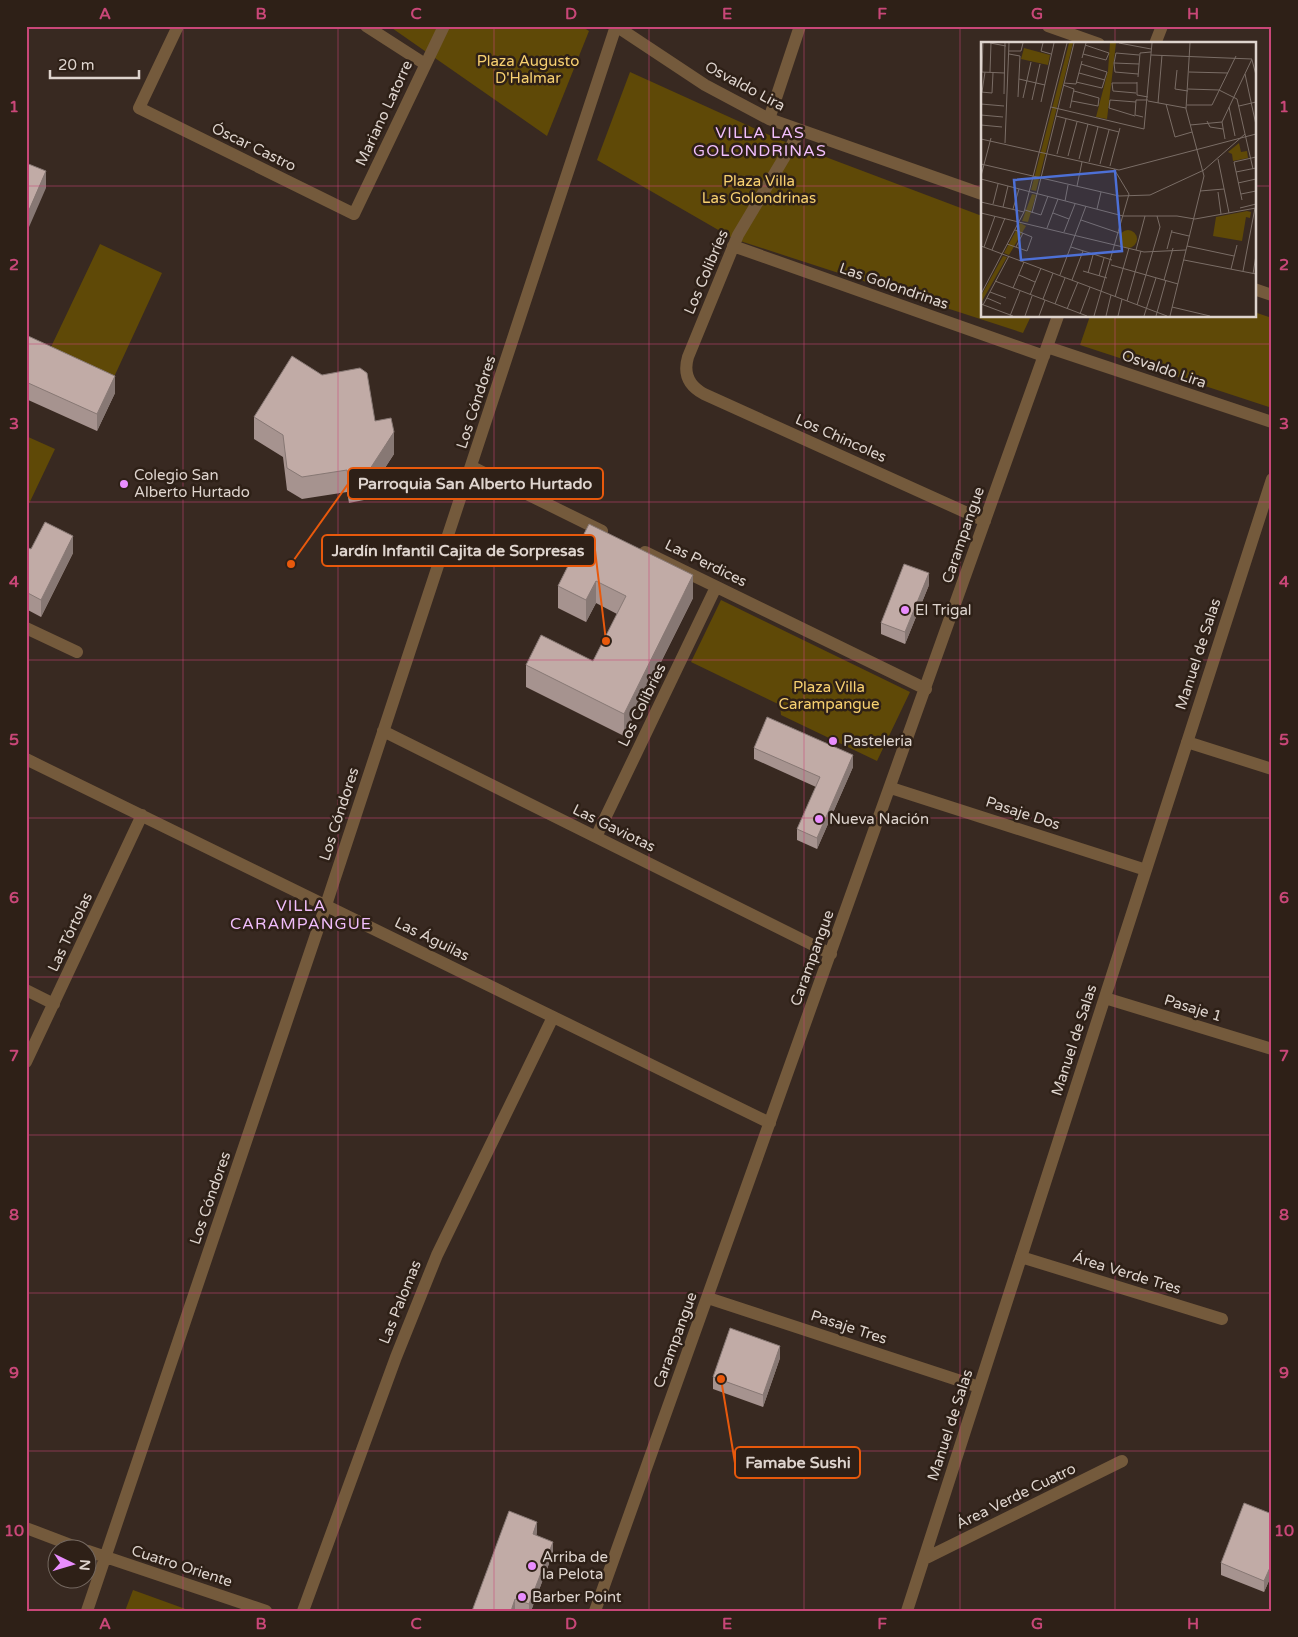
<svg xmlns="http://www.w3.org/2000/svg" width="1298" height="1637" font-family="'Varela Round',sans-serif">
	<rect width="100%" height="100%" fill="#382921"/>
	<path fill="#5f4907" d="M389,26H581L589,31L547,136Z
		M630,72L778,139L982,216V316H1031L1023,333L734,239L597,160Z
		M100,244L162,273L114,377L51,347Z
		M1254,312L1272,318V408L1080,345L1090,316H1254Z
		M26,436L55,449L26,510Z
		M721,600L910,692L877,761L781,715L780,705L691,662Z
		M133,1590L191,1611H125Z"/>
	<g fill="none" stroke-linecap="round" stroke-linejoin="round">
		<path stroke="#745a3c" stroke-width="12" d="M178,26L139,108L354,214L444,26
			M366,26L425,64
			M616,26L705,85L769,119L982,194
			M1048,26L1099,44
			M1155,44L1162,26
			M769,119L800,26
			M800,131L738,235L688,357C683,374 689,386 704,394L985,521
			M733,246L1044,356
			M1254,289L1272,295
			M1047,347L1272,422
			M472,467L602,531
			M645,552L926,689
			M26,628L77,652
			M383,731L831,954
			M1187,742L1272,769
			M26,759L770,1123
			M891,788L1146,870
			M596,837L716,587
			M26,990L54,1004
			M1105,998L1272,1049
			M26,1062L142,815
			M1021,1257L1222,1319
			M708,1298L979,1387
			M26,1528L84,1550
			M88,1551L266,1611
			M924,1559L1122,1461
			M87,1611L326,905L616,26
			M303,1611L396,1357L437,1255L553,1017
			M595,1611L1058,316
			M907,1611L1272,479"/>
	</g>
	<path fill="#a6938f" d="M26,335L115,393L97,431L26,399Z
		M322,375L375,421L394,454L364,500L349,503L347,492L302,499L287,490L283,457L254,439V417Z
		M589,524L693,598L624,736L526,687V665L593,661L617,614L596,603L586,622L558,608V586Z
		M26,547L31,549L73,553L41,617L26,609Z
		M929,585L905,644L881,634V623Z
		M754,748L853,767L817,849L797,840V829L816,787L754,759Z
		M780,1358L763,1407L713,1389V1377Z
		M1272,1514V1574L1264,1592L1221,1575V1563Z
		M537,1533L536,1536L553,1553L531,1611H472Z"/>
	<path fill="#877874" d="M46,171V188L26,234V217Z
		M115,376V393L97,431V414Z
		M394,432V454L364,500V478Z
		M73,536V553L41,617V600Z
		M929,573V585L905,644V632Z
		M693,575V598L624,736V714Z
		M596,581V603L586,622V600Z
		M853,755V767L817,849V838Z
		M780,1346V1358L763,1407V1395Z
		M537,1522V1533L533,1546V1534Z
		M553,1542V1553L531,1611H529V1604Z
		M1272,1563V1574L1264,1592V1581Z
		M515,1599V1611H511Z"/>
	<path fill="#c1aba6" stroke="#877874" d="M26,163L46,171L26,217Z
		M26,335L115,376L97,414L26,382Z
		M292,356L322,375L360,368L367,373L375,421L391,418L394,432L364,478L349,481L347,470L302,477L287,468L283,435L254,417Z
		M45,522L73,536L41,600L26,592V547L31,549Z
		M589,524L693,575L624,714L526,665L541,635L593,661L626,596L596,581L586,600L558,586Z
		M904,564L929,573L905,632L881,623Z
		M767,717L853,755L817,838L797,829L820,777L754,748Z
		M730,1328L780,1346L763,1395L713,1377Z
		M1244,1503L1272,1514V1563L1264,1581L1221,1563Z
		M509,1511L537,1522L533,1534L553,1542L529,1604L515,1599L511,1611H472Z"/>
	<path fill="none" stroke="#c94778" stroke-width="1" stroke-opacity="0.55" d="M183,26V1611M338,26V1611M494,26V1611M649,26V1611M804,26V1611M960,26V1611M1115,26V44M26,186H982M1254,186H1272M1115,316V1611M26,344H1272M26,502H1272M26,660H1272M26,818H1272M26,977H1272M26,1135H1272M26,1293H1272M26,1451H1272"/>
	<g fill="#e98dfe" stroke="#2e2017" stroke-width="2">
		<circle cx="124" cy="484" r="5"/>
		<circle cx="905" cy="610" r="5"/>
		<circle cx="833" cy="741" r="5"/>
		<circle cx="819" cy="819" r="5"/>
		<circle cx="532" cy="1566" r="5"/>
		<circle cx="522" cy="1597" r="5"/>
	</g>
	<g text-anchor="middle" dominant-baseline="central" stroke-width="5" stroke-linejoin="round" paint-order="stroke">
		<g font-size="15" fill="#f7d070" stroke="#2e2017">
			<text x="528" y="61">Plaza Augusto<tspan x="528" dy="17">D'Halmar</tspan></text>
			<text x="759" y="181">Plaza Villa<tspan x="759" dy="17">Las Golondrinas</tspan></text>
			<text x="829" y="687">Plaza Villa<tspan x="829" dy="17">Carampangue</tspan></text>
		</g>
		<g font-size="15" fill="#ded4ce" stroke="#2e2017">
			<text transform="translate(745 86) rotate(28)">Osvaldo Lira</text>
			<text transform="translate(384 113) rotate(-65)">Mariano Latorre</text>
			<text transform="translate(254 147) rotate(26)">Óscar Castro</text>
			<text transform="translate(706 272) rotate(-67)">Los Colibríes</text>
			<text transform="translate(894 286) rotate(19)">Las Golondrinas</text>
			<text transform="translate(1164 369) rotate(19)">Osvaldo Lira</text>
			<text transform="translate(476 402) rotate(-72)">Los Cóndores</text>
			<text transform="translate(841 438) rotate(24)">Los Chincoles</text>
			<text transform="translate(963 535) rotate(-71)">Carampangue</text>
			<text transform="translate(706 563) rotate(26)">Las Perdices</text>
			<text transform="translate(1198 654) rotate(-72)">Manuel de Salas</text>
			<text transform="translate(642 705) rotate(-64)">Los Colibríes</text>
			<text transform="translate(1023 813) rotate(18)">Pasaje Dos</text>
			<text transform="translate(339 814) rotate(-72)">Los Cóndores</text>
			<text transform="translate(614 828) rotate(26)">Las Gaviotas</text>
			<text transform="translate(70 932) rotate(-65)">Las Tórtolas</text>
			<text transform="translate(432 939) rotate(26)">Las Águilas</text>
			<text transform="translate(812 958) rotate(-70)">Carampangue</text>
			<text transform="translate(1193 1008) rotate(17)">Pasaje 1</text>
			<text transform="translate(1074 1040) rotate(-72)">Manuel de Salas</text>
			<text transform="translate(210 1198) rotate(-71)">Los Cóndores</text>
			<text transform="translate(1127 1273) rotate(17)">Área Verde Tres</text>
			<text transform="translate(400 1302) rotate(-68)">Las Palomas</text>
			<text transform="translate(849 1327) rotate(18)">Pasaje Tres</text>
			<text transform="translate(675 1340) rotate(-70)">Carampangue</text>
			<text transform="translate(950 1425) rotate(-72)">Manuel de Salas</text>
			<text transform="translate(1016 1496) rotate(-26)">Área Verde Cuatro</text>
			<text transform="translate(182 1566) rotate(18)">Cuatro Oriente</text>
		</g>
		<g font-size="15" fill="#ded4ce" stroke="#2e2017" text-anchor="start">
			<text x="134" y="475">Colegio San<tspan x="134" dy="17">Alberto Hurtado</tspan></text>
			<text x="915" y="610">El Trigal</text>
			<text x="843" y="741">Pasteleria</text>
			<text x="829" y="819">Nueva Nación</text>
			<text x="542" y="1557">Arriba de<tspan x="542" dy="17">la Pelota</tspan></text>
			<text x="532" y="1597">Barber Point</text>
		</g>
		<g font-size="16" letter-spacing="1" fill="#f1befc" stroke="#2e2017">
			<text x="760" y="133">VILLA LAS<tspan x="760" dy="18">GOLONDRINAS</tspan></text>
			<text x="301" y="906">VILLA<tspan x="301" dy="18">CARAMPANGUE</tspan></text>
		</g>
	</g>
	<g transform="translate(981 42)">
		<rect width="275" height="275" fill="#382921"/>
		<path d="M88,1H92L55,149L50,148ZM129,1H135L126,77L115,75L127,29ZM43,6L69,13L67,23L40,17ZM258,101L260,110L266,109L267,116L252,119L251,112L247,110ZM51,152L55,153L47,180L41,179ZM266,169L270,170L269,176L265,175L261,199L232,194L235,175ZM39,181L45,184L28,213L23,211ZM138 197a9 9 0 1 1 18 0a9 9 0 1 1-18 0ZM22,214L26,215L0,261V254Z" fill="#5f4907"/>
		<path fill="none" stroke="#7a6d66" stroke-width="1" d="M9,1L25,4M62,1L60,9L70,12M138,1L170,7M209,1L205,67L216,108M28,9H40L42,1M28,12L39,14L37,55M102,12L125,18L128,11L104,3M170,13L271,17M101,16L105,1M271,18L275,33M133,21L158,22M196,28L194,47L207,49M0,30L24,31M1,30L2,1M9,30L10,1M208,30L247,31M98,31L124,38M157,32L134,30L133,21L135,11L158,13M264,32L275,83M157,35L159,11L170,10M38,37L64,43M95,40L121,46L126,30L100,22M156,40V53L167,55M83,41L95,42L101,19M82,43L93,47L89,66M207,47L238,48L256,57L272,127M0,50L11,51L12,31M1,50L4,30M155,51L132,49L131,41H156M23,52L24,1M42,56L50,20M51,58L59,22M91,59L117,64L118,56L93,49M167,59L205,66M60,60L73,1M177,61L181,13M0,62L23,64M185,62L194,95L211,90M206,63H231L255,14M258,64L275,60M70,65L163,87L171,1M248,65L254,94M0,73L22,75M75,74L138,90M154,74L128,66L129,58L155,60M162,75L154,73L155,58H167M226,79L229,85L242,87M0,83L21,85M209,83L241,80M0,97L138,128L275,92M244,97L241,80L271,17M24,101L28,1M76,112L85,77M87,114L96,80M98,117L107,82M237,117L248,171M108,120L117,85M0,122L138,154L169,153L223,128L264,92M119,122L128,88M129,124L139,86M255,130L275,126M0,134L10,96M0,137L142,174H196L214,177L275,166M257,141L275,137M96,144L101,120M219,149L243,147M237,150L240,172M56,152L93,1M260,152L275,149M261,158L253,120L275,115M84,159L87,143M0,160L43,170M12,162L17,142M22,165L27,144M259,166L275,162M32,167L38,147M116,167L120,150M44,168L60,173L67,154M0,171L163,210L205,208M51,171L56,152M72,171L88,177M100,178L138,191M66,186L77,157M83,190L94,162M191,190L208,194M26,202L46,209L51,195L34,188M0,204L186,274M206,204L253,214M3,205L14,174M35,205L42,191M90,205L131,218M186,207L191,188M11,208L24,176M155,208L164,174M203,218L275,232M130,223L197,242M250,227L256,203M102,229L126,236M262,229L274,166M107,231L112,213M272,232L275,213M38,233L54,240M79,233L105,164M118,234L123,216M91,238L102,209M183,238L192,206M14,239L106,274M32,246L43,220M9,250L25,256M0,252L43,170L86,1M49,253L60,226M134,255L148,206M6,256L20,262M62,257L72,231M146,259L160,209M0,262L32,274M74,262L84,236M2,263L28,214M156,263L179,185L176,174M191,265L229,274M86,267L97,240M99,272L109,245M29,274L39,249M44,274L51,254M58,274L64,258M113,274L148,152L133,127M125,274L130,253M137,274L141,257M163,274L175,236M175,274L185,238M189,274L223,134L216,108"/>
		<path fill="#4d70d6" fill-opacity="0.15" stroke="#4d70d6" stroke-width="2.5" d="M134,129L141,209L40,218L33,138Z"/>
		<rect width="275" height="275" fill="none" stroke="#ded4ce" stroke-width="2.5"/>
	</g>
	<path fill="none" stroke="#e8590c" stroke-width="2" d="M291 564L348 484M606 641L595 550M721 1379L735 1463"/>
	<g fill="#e8590c" stroke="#2e2017" stroke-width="2">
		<circle cx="291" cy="564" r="5"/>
		<circle cx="606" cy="641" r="5"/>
		<circle cx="721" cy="1379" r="5"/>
	</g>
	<g fill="#2e2017" stroke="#e8590c" stroke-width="2">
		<rect x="348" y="468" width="255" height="31" rx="5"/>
		<rect x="322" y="535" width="273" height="31" rx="5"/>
		<rect x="735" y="1447" width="125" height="31" rx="5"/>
	</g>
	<g font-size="16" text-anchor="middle" font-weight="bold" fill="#ded4ce">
		<text x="475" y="489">Parroquia San Alberto Hurtado</text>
		<text x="458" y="556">Jardín Infantil Cajita de Sorpresas</text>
		<text x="798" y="1468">Famabe Sushi</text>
	</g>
	<rect width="1298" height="1637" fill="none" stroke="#2e2017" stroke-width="55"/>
	<g transform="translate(72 1564) rotate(95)"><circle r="24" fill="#2e2017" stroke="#746860"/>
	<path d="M0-4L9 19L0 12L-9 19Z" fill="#e98dfe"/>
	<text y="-8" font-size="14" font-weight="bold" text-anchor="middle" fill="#ded4ce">N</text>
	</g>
	<path d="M50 70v8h89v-8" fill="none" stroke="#ded4ce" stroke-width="2.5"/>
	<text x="58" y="70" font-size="15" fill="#ded4ce" stroke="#2e2017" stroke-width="4" paint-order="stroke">20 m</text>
	<rect x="28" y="28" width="1242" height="1582" fill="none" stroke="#c94778" stroke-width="2"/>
	<g font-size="16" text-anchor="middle" font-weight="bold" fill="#c94778">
		<text x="105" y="19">A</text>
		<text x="261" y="19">B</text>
		<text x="416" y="19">C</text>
		<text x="571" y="19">D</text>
		<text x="727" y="19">E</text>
		<text x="882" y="19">F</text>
		<text x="1037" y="19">G</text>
		<text x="1193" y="19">H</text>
		<text x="14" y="112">1</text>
		<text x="1284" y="112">1</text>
		<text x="14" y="270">2</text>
		<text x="1284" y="270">2</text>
		<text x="14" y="429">3</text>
		<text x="1284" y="429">3</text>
		<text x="14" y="587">4</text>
		<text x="1284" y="587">4</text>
		<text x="14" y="745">5</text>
		<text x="1284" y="745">5</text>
		<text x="14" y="903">6</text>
		<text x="1284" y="903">6</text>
		<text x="14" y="1061">7</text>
		<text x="1284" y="1061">7</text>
		<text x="14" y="1220">8</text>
		<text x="1284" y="1220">8</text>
		<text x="14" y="1378">9</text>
		<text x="1284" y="1378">9</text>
		<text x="14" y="1536">10</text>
		<text x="1284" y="1536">10</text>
		<text x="105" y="1629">A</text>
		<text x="261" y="1629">B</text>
		<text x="416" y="1629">C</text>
		<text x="571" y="1629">D</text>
		<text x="727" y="1629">E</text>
		<text x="882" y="1629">F</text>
		<text x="1037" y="1629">G</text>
		<text x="1193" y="1629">H</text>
	</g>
</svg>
